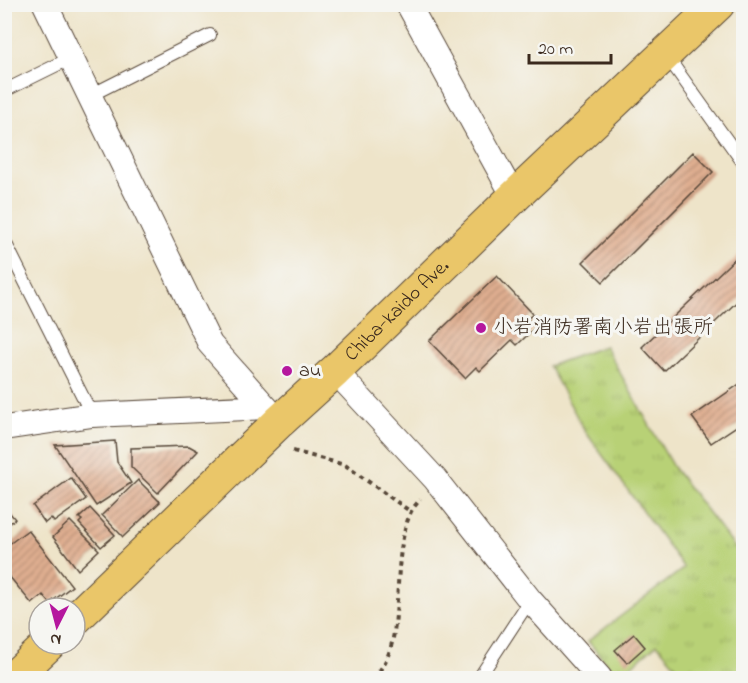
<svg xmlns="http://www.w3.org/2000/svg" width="748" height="683" font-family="'Indie Flower','Klee One',sans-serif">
	<defs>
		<pattern id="park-tufts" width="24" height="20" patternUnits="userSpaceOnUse" patternTransform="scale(1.5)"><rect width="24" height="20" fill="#b8d176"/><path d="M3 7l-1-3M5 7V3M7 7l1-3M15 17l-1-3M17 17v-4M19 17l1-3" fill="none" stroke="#9fb466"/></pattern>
		<pattern id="building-hatch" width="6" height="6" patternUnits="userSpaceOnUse" patternTransform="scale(1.5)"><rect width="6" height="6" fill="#dfae90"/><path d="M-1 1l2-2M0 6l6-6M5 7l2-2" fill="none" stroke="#b68e75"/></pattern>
	</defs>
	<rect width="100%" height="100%" fill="#f6f6f2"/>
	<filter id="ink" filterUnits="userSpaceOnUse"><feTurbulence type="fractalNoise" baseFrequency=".0167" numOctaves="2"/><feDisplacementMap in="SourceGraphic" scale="12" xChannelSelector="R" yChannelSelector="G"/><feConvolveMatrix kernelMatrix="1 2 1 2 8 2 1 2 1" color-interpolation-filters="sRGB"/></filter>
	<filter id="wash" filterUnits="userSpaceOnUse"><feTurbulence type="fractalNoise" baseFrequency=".008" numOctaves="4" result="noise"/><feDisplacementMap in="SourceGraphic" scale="24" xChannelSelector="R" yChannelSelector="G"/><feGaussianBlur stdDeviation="1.35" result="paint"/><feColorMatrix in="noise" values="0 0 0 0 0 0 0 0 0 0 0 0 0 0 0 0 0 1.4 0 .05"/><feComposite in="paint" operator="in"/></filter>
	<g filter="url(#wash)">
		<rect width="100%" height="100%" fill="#eee4c9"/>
		<path fill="url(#park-tufts)" stroke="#7a7e4a" stroke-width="1.5" d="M605,346L673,467L743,558V670L729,678H686L657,644L618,677L588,641L684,568L585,431L549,366Z"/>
		<g id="blocks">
			<path fill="url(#building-hatch)" d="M693,152L713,172L603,282L583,262Z
				M744,250V295L664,371L642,347Z
				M497,276L533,314L527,319L536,327L517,345L512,340L480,371L476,367L465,378L429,341Z
				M744,381V421L711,443L692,417Z
				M115,441L117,462L131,483L96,506L55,445Z
				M189,446L198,451L158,493L131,467V448Z
				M71,478L86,499L54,522L51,518L45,523L33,506Z
				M138,480L160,502L123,537L102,515Z
				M4,506L15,519L4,527Z
				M90,508L115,535L101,547L79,523L82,520L79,518Z
				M70,521L99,550L78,570L53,537Z
				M28,530L72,586L50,603L43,595L32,604L4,570V548Z
				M634,634L645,647L627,663L615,650Z"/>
		</g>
	</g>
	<g filter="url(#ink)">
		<use href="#blocks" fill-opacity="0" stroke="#564638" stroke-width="1.5"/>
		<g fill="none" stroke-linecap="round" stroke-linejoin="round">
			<defs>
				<path id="service" d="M666,55L744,164
					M4,91L71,58
					M89,96L210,35
					M4,247L7,246L92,415
					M479,678L530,600"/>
				<path id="minor" d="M45,4L210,344L279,422
					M408,4L514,197
					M335,371L435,479L530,600L600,678
					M4,428L92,415L266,407"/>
				<g id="trunk">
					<path id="s1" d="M75,619L279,422L335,371L514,197L718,4"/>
					<path d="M13,678L49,644"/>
				</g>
			</defs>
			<use href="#service" stroke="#564638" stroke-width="14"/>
			<use href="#minor" stroke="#564638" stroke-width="26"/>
			<use href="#trunk" stroke="#564638" stroke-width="35"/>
			<path stroke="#564638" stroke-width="4" stroke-dasharray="4.5 4.5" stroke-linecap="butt" d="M293,451L345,465L411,512
				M373,678C394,658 395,628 397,601C399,572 399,541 410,514C412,508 417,504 420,499"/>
			<use href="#service" stroke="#fff" stroke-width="12"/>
			<use href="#minor" stroke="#fff" stroke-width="24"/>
			<use href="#trunk" stroke="#eac669" stroke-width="33"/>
		</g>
	</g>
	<g fill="#b5179e" stroke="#f6f6f2" stroke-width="2">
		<circle cx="481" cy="328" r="6"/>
		<circle cx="287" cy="371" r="6"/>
	</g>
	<g text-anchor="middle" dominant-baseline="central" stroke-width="6" stroke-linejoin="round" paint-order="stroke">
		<g font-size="20" fill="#3b2a1e" stroke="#f6f6f2">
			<text stroke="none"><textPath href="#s1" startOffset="446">Chiba-kaido Ave.</textPath></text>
		</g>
		<g font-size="20" fill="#3b2a1e" stroke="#f6f6f2" text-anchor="start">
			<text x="493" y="328">小岩消防署南小岩出張所</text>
			<text x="299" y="371">au</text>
		</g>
	</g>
	<rect width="748" height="683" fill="none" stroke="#f6f6f2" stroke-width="24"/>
	<g transform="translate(57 626) rotate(186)"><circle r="28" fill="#f6f6f2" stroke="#aba49d" stroke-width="1.5"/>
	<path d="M0-4.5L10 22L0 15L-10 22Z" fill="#b5179e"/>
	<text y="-9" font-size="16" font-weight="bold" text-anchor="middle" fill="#3b2a1e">N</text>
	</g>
	<path d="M529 54v9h82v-9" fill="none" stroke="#3b2a1e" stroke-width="3"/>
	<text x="538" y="54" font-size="18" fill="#3b2a1e" stroke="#f6f6f2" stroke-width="4.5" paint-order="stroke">20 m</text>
</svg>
